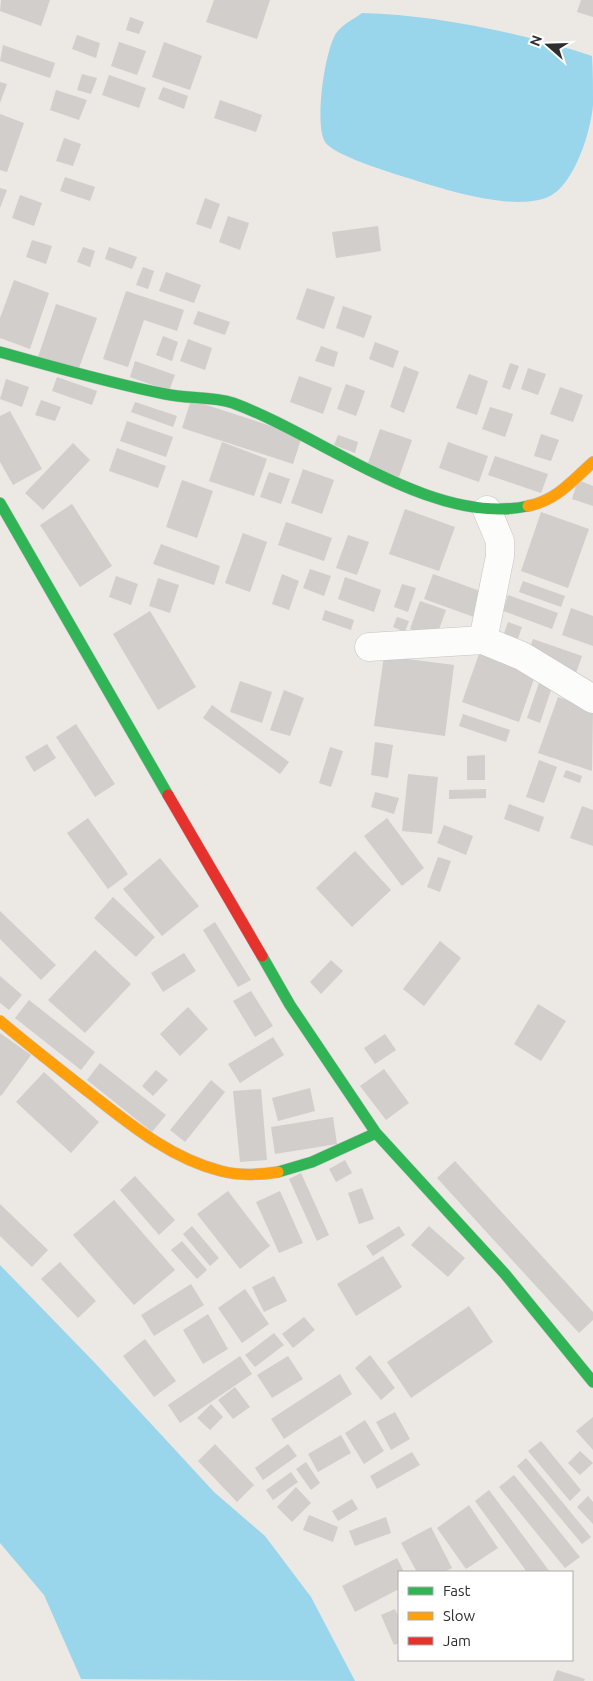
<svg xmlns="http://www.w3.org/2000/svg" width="593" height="1681" font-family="Ubuntu,sans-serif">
	<rect width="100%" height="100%" fill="#ece8e4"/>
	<path fill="#99d6ec" d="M362,13C436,15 522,33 592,56C593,72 593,89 593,105C591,131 574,186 548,197C513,212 443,189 408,178C391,173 333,155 325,142C314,125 325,47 337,32C343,24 354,19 362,13Z
		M0,1265L94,1362L214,1492L265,1536L311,1597L355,1681L81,1679L44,1595L0,1543Z"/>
	<path fill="#d1cecb" d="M1,0H50L41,26L0,11Z
		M214,0H270L257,39L206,22Z
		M581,0H593V17L577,12Z
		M130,17L144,22L139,34L126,30Z
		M77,35L100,43L96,58L72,49Z
		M119,42L146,51L137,75L111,66Z
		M164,42L202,56L190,90L152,77Z
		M3,45L55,63L50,78L0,61Z
		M82,74L97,78L91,94L77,90Z
		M109,75L146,88L139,108L102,95Z
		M0,82L7,84L0,103Z
		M163,87L188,96L184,109L158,99Z
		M56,90L87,100L79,120L50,110Z
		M220,100L262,115L256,132L214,118Z
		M0,114L24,123L7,172L0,170Z
		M64,138L81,144L73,166L56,161Z
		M65,177L95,187L90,201L60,191Z
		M0,188L7,190L0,208Z
		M20,195L42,203L34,226L12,218Z
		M205,198L220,204L211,229L196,224Z
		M228,216L249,223L240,250L219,242Z
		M378,226L381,251L336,258L332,232Z
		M32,240L52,246L46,264L26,257Z
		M83,247L95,251L90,267L77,262Z
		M109,247L137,257L132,269L105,259Z
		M143,267L154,271L148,289L136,285Z
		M166,272L201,285L194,303L159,291Z
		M14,280L49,293L30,349L0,338V318Z
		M307,288L335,297L324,329L296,319Z
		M126,291L184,310L177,331L144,320L128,367L103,359Z
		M56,304L97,318L78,371L38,357Z
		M343,306L372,316L364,338L336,328Z
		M198,311L230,322L225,335L193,324Z
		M163,336L178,342L172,361L156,355Z
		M188,339L212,348L205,370L180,361Z
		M375,342L399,351L393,368L369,359Z
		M321,346L338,352L334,367L315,361Z
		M135,361L175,375L169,391L130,377Z
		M510,363L519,366L510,390L502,387Z
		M404,366L419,372L404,413L390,407Z
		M528,368L546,374L538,395L521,389Z
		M469,374L488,381L477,415L456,408Z
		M299,376L332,388L323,414L290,402Z
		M57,377L97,391L92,405L52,391Z
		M6,379L29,387L22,407L0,399Z
		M346,384L365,391L356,416L337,409Z
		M560,387L583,395L573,422L550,414Z
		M41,400L61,407L55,421L35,415Z
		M191,400L302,436L293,464L182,428Z
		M135,402L177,416L173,427L131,412Z
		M490,407L513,414L505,437L482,429Z
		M10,411L42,469L13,485L0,462V416Z
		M127,421L173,437L166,457L120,441Z
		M380,429L412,440L399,477L367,466Z
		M541,434L559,440L551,461L534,456Z
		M338,435L358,442L355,453L334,445Z
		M222,442L267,459L254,496L209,481Z
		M448,442L488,456L479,482L439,468Z
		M73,443L90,460L43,510L25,493Z
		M117,448L166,466L158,488L109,471Z
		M495,456L548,474L541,493L488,475Z
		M303,469L334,480L322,514L291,503Z
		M269,472L290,479L281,504L260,497Z
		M182,480L213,491L197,538L166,527Z
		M578,480L593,486V506L572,499Z
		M72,504L112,566L80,587L40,525Z
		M405,509L455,527L439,571L389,554Z
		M541,512L589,529L568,588L521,571Z
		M286,522L332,538L324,561L278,545Z
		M243,533L267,542L250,592L225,583Z
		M348,535L369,542L357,575L336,568Z
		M161,544L220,566L214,585L153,564Z
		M310,569L331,576L324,596L303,588Z
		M282,574L299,581L289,610L272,604Z
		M433,574L483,592L474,617L424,599Z
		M116,576L138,584L131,605L109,597Z
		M345,577L381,590L374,612L338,599Z
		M158,578L179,585L170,613L149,606Z
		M523,581L565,596L561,607L519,592Z
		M402,584L416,588L408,612L394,607Z
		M508,595L558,613L552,629L503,611Z
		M420,601L446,610L436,638L410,629Z
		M571,608L593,616V646L562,635Z
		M325,610L354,620L351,630L322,620Z
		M150,611L196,687L158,710L113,634Z
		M397,617L409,621L405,632L393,627Z
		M508,622L522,627L514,650L500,645Z
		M533,639L582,656L576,673L527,655Z
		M479,654L536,673L519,722L462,702Z
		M384,656L454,665L445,736L374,726Z
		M541,677L554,681L540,723L527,718Z
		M240,681L272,692L262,723L230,712Z
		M284,690L304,698L290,736L270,730Z
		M558,697L593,709L592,771L538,753Z
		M212,705L289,762L280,774L203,718Z
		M463,714L510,730L506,742L459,726Z
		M76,724L115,784L95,797L56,737Z
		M375,742L393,745L388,778L371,775Z
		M47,744L56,758L34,772L25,757Z
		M330,747L343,751L331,787L319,783Z
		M485,755V780H467V756Z
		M539,760L557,767L544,803L526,797Z
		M566,770L582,776L580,783L563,777Z
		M408,774L438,777L432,834L402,831Z
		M486,789V798L449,799V790Z
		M375,792L399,798L394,814L371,807Z
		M509,804L544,817L539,832L504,819Z
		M582,806L593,810V846L570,838Z
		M88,818L128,874L108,889L67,833Z
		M387,818L424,868L402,886L364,836Z
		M444,825L473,836L466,855L437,843Z
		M355,851L391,890L352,927L316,888Z
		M438,857L451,861L440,892L427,887Z
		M160,858L199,906L162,936L123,889Z
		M113,897L155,937L136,957L94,918Z
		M0,911L56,965L41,980L0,939Z
		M215,922L251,980L238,987L203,930Z
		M440,941L461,958L424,1006L403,989Z
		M95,950L131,984L85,1033L48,1000Z
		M184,953L196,971L163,992L151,973Z
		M331,960L343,971L321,994L310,982Z
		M0,976L22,995L9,1010L0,1003Z
		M251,991L273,1026L255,1037L233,1001Z
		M29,1000L95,1052L81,1070L15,1018Z
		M538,1004L566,1021L541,1061L514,1044Z
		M188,1007L208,1029L180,1056L160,1034Z
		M0,1033L31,1055L1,1096L0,1095Z
		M385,1034L396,1050L375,1064L364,1048Z
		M273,1037L284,1055L240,1083L228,1064Z
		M100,1063L166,1115L152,1132L87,1080Z
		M384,1069L409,1103L386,1120L360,1086Z
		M156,1070L168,1080L153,1096L142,1086Z
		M44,1072L99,1122L71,1153L16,1102Z
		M211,1080L225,1092L185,1142L170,1130Z
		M310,1088L315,1111L278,1121L272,1098Z
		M261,1089L267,1160L240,1162L233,1091Z
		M333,1117L337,1144L275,1154L271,1127Z
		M345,1160L352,1173L336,1182L329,1169Z
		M455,1161L593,1312V1320L579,1333L437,1178Z
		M301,1173L329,1235L317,1241L289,1179Z
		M135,1176L175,1220L159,1235L120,1190Z
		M362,1188L374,1219L359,1224L348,1193Z
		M228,1191L270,1246L240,1269L197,1214Z
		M280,1191L303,1243L279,1253L256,1202Z
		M114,1200L175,1270L134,1305L73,1235Z
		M0,1204L48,1250L32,1267L0,1236Z
		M192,1226L219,1258L210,1266L183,1234Z
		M399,1226L405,1235L373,1256L366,1246Z
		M429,1226L465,1258L448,1277L411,1245Z
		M182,1241L207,1270L197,1279L171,1250Z
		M383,1256L402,1287L356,1316L337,1284Z
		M60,1262L96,1301L78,1318L41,1279Z
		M274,1276L287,1301L264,1312L252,1287Z
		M191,1284L204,1305L154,1336L141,1315Z
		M245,1289L269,1324L242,1343L218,1308Z
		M469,1306L493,1342L411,1398L387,1362Z
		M208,1314L228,1349L203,1364L183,1330Z
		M304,1317L315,1330L293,1348L282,1334Z
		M274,1333L284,1345L255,1367L245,1355Z
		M145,1339L176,1381L154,1397L123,1356Z
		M370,1355L395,1388L381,1400L355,1368Z
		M240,1356L252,1374L180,1423L168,1405Z
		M288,1356L303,1379L272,1398L257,1375Z
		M340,1374L352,1394L284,1439L271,1419Z
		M235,1387L250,1407L233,1419L218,1400Z
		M211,1404L223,1417L210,1430L197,1418Z
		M395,1412L410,1439L391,1450L376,1422Z
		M593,1417V1450L576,1431Z
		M365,1420L384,1451L364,1464L345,1433Z
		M341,1435L351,1453L318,1472L308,1454Z
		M541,1441L581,1490L570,1501L528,1451Z
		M215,1444L254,1485L237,1502L198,1461Z
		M288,1444L297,1456L263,1480L255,1468Z
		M580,1451L593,1463L580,1475L568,1463Z
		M412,1452L420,1465L377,1489L370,1476Z
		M526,1458L591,1537L582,1544L517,1466Z
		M306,1462L320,1483L311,1490L296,1469Z
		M291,1472L298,1482L273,1500L266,1490Z
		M514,1475L580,1557L565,1568L499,1487Z
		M296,1487L311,1503L292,1522L277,1507Z
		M489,1490L550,1572H527L475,1501Z
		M588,1496L593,1502V1524L577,1507Z
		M352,1499L358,1509L338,1521L332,1511Z
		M469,1505L498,1548L466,1569L437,1528Z
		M309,1515L338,1527L333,1542L303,1530Z
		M386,1517L391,1533L355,1546L349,1531Z
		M431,1527L452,1568L444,1572H417L401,1543Z
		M397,1558L404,1572H399V1589L355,1612L342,1586Z
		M395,1609L399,1618V1643L394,1645L381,1615Z
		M557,1670L585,1679L584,1681H553Z"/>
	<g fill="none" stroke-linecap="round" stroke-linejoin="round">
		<defs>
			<path id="street" d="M483,640L500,556V541L487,510
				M369,647L483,640L522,656L593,699"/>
			<path id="fast" d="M0,352C55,367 109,383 165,394C188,399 211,396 233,403C321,435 433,527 528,506
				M0,503L168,795
				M262,956L290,1005L376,1133L505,1274L593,1382
				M278,1172L312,1162L376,1133"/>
			<path id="slow" d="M528,506C557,500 572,481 593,462
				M0,1021C31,1047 63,1072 95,1097C133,1127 173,1159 221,1171C240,1176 259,1175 278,1172"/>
			<path id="jam" d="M168,795L262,956"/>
		</defs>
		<use href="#street" stroke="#c5c4c5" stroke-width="29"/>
		<use href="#fast" stroke="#c5c4c5" stroke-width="12"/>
		<use href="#slow" stroke="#c5c4c5" stroke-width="12"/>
		<use href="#jam" stroke="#c5c4c5" stroke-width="12"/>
		<use href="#street" stroke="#fcfcfb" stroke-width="28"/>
		<use href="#fast" stroke="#30b455" stroke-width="11"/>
		<use href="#slow" stroke="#ff9f0a" stroke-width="11"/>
		<use href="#jam" stroke="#e5322d" stroke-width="11"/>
	</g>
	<rect x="398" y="1571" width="175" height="90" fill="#ffffff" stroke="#ababab"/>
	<rect x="408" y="1587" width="25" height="8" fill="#30b455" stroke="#ababab"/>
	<text x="443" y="1596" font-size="15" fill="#2e2e2e">Fast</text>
	<rect x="408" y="1612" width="25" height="8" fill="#ff9f0a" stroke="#ababab"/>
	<text x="443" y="1621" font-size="15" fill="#2e2e2e">Slow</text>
	<rect x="408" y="1637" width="25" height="8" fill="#e5322d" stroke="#ababab"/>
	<text x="443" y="1646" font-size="15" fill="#2e2e2e">Jam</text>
	<g transform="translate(548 45) rotate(290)" stroke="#ffffff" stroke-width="4" paint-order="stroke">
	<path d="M0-4L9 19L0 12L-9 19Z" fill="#2e2e2e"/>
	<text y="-8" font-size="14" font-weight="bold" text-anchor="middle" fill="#2e2e2e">N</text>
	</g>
</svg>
